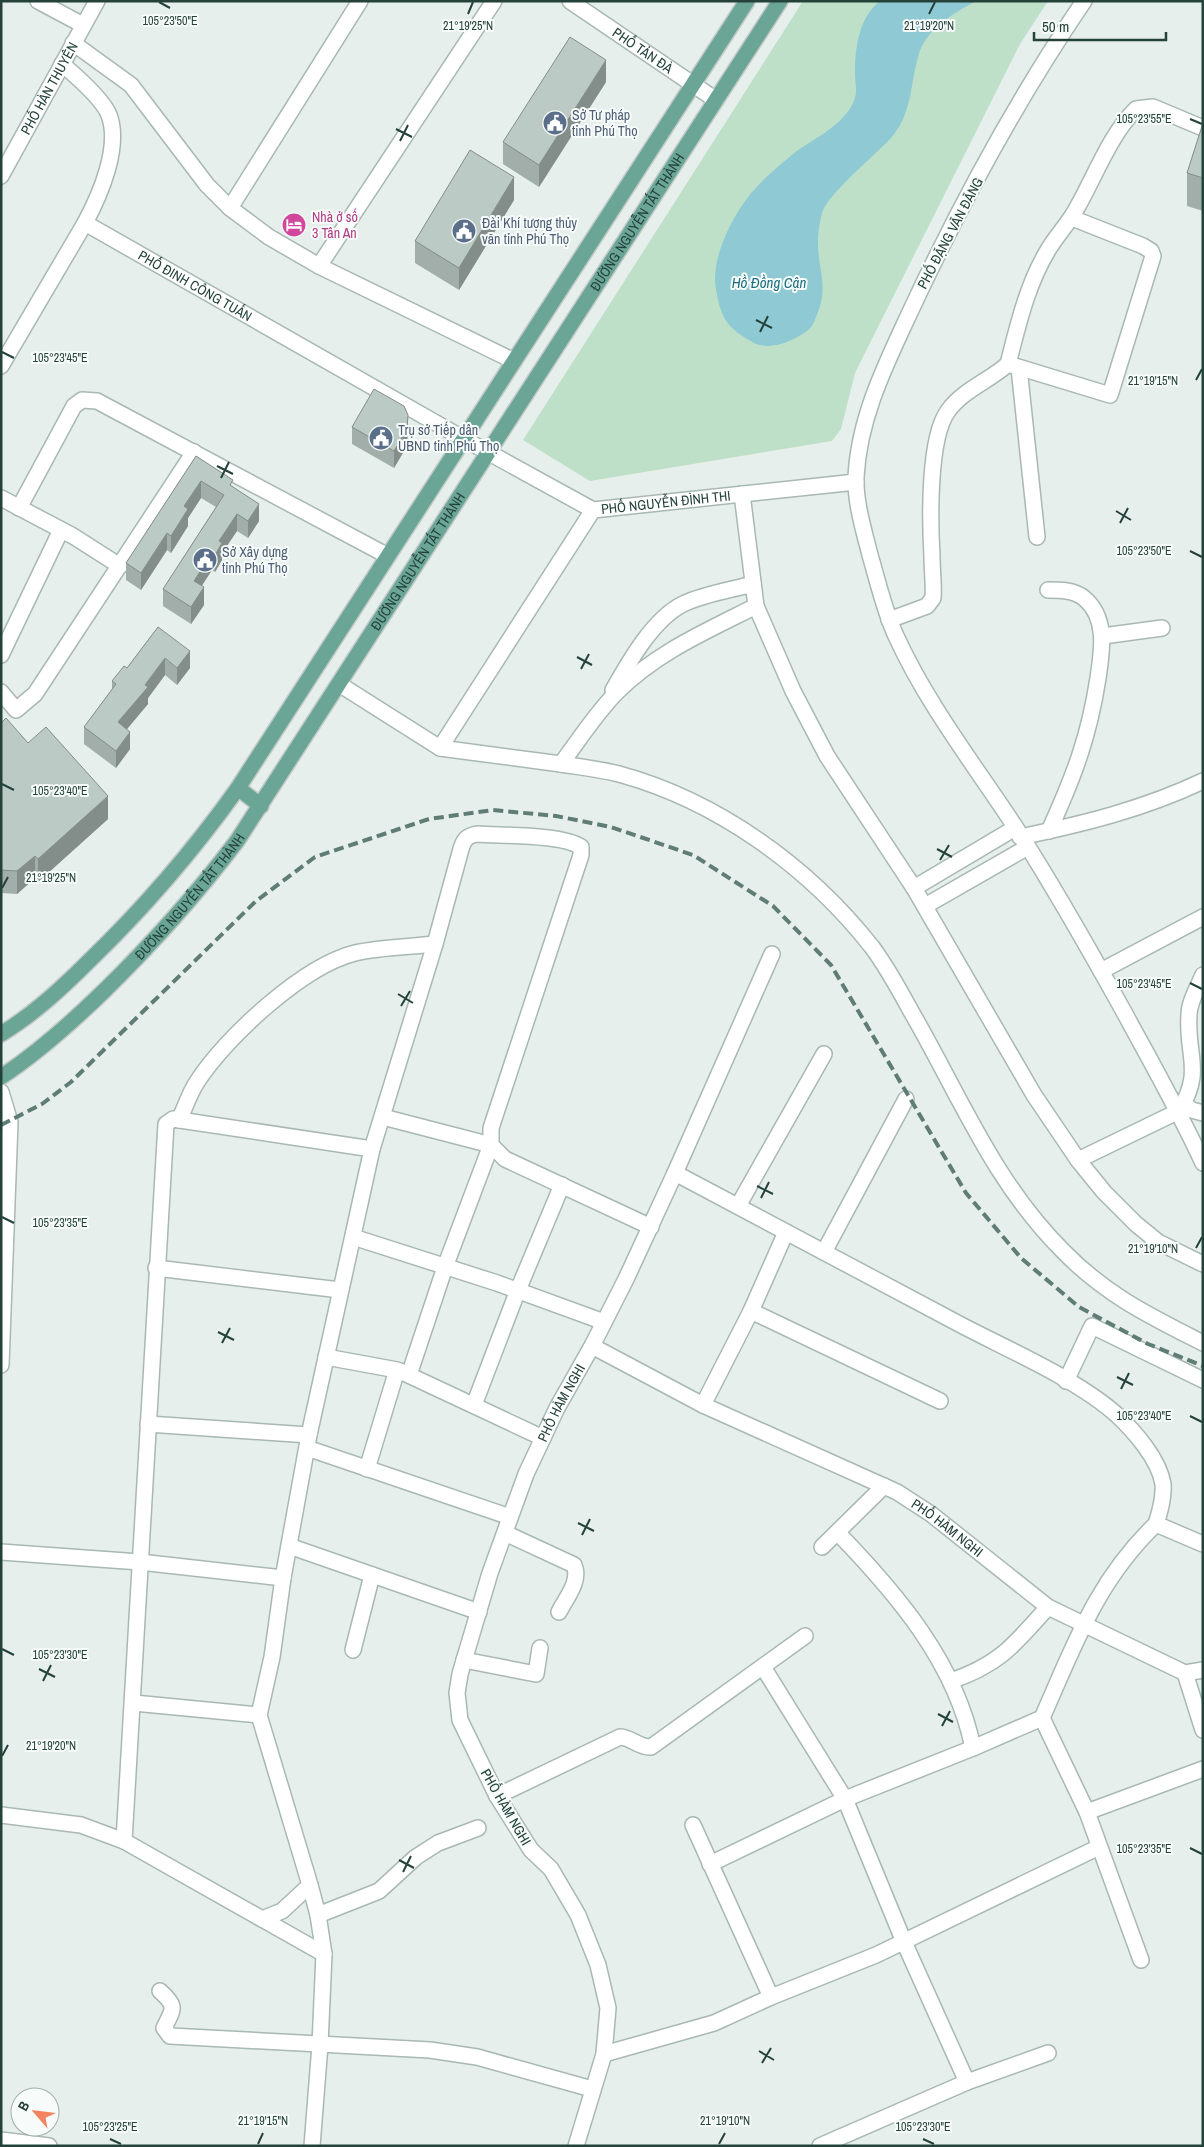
<svg xmlns="http://www.w3.org/2000/svg" width="1204" height="2147" font-family="'Archivo Narrow',sans-serif">
	<rect width="100%" height="100%" fill="#e6efeb"/>
	<path fill="#bfe0c8" d="M803,1H1048L1020,44L855,373L841,429L832,441L590,481L523,440Z"/>
	<path fill="#8ec9d4" d="M880,1H976C953,14 925,29 918,57C910,86 912,115 890,139C875,155 827,195 822,213C820,221 818,231 818,239C817,269 830,286 816,317C814,322 812,328 807,331C793,341 771,351 754,343C727,328 721,319 716,289C711,263 727,228 741,207C754,186 778,166 797,151C815,138 839,127 851,107C859,93 855,87 855,73C855,48 859,17 880,1Z"/>
	<g fill="none" stroke-linecap="round" stroke-linejoin="round">
		<defs>
			<g id="minor">
				<path d="M38,1L83,25"/>
				<path id="s1" d="M570,1L716,100"/>
				<path d="M1084,1C1020,95 959,207 911,310C886,364 859,417 856,477C855,502 864,531 870,555C878,582 884,610 896,636C927,704 973,763 1014,825C1053,885 1089,949 1124,1012C1151,1062 1179,1111 1203,1163"/>
				<path d="M73,43L131,85L207,185L230,208L269,237L319,266L514,361"/>
				<path id="s2" d="M62,64C75,75 103,99 109,115C121,147 100,195 85,223L464,439L593,510L856,482"/>
				<path id="s3" d="M1,176L97,1"/>
				<path d="M230,208L360,1"/>
				<path d="M1072,218L1143,246L1151,251L1153,256L1110,395L1008,364C1018,325 1027,285 1048,250C1057,235 1070,222 1078,206C1096,174 1110,135 1136,109L1153,107L1203,128"/>
				<path d="M319,266L494,1"/>
				<path d="M1,366L85,223"/>
				<path d="M1019,368L1037,537"/>
				<path d="M742,494L756,606L793,691L827,756L914,888L1034,1095L1078,1160L1104,1192L1136,1224L1158,1242L1203,1264"/>
				<path d="M1,498L73,536L120,566"/>
				<path d="M19,508L74,406L82,400L97,401L388,556"/>
				<path d="M1048,590C1060,590 1074,590 1084,598C1108,618 1102,651 1098,678C1089,737 1074,776 1049,831"/>
				<path d="M889,620L927,606L933,598C934,584 932,571 932,556C930,522 928,438 948,411C963,390 989,381 1008,364"/>
				<path d="M1103,636L1162,628"/>
				<path d="M1,655L61,530"/>
				<path d="M339,684L440,748L561,764C579,740 596,713 617,692C657,652 707,631 756,606"/>
				<path d="M613,690C629,662 653,619 683,604C704,594 731,590 753,584"/>
				<path d="M1,692L16,710L35,694L194,452"/>
				<path d="M440,748L593,510"/>
				<path d="M561,764C580,767 599,769 619,774C718,801 809,867 872,947C887,967 900,991 912,1013C960,1096 994,1183 1064,1252C1106,1295 1150,1316 1203,1343"/>
				<path d="M1020,837C1083,824 1144,809 1203,781"/>
				<path d="M914,888L1015,828"/>
				<path d="M925,906L1026,848"/>
				<path d="M1101,971L1203,917"/>
				<path d="M1,1092L10,1122L1,1365"/>
				<path d="M1184,1104L1192,1110L1203,1113"/>
				<path d="M383,1117L491,1145L445,1267L409,1375"/>
				<path d="M179,1120C185,1108 189,1094 197,1082C226,1037 303,966 355,953C381,947 409,947 435,944"/>
				<path d="M1078,1160L1179,1111C1204,1071 1186,1055 1189,1015C1189,1002 1198,987 1203,975"/>
				<path d="M675,1173L772,954"/>
				<path d="M738,1206L824,1054"/>
				<path d="M353,1237L497,1283L604,1322"/>
				<path d="M824,1252L906,1099"/>
				<path d="M156,1268L340,1290"/>
				<path d="M751,1311L940,1401"/>
				<path id="s4" d="M592,1346L703,1405L897,1492L931,1514L1048,1607L1185,1673L1203,1730"/>
				<path d="M326,1357L397,1370L367,1469"/>
				<path d="M400,1371L543,1438"/>
				<path d="M1066,1381L1092,1326L1203,1380"/>
				<path d="M474,1405L518,1290L562,1185"/>
				<path d="M703,1405L751,1311L786,1232"/>
				<path d="M148,1424L309,1435"/>
				<path d="M307,1448L510,1517"/>
				<path d="M505,1533L574,1565C581,1581 566,1598 559,1612"/>
				<path d="M838,1533C897,1594 956,1663 973,1748"/>
				<path d="M289,1546L479,1612"/>
				<path d="M822,1547L884,1486"/>
				<path d="M1,1552L140,1562L283,1578"/>
				<path d="M353,1650L372,1575"/>
				<path d="M464,1660L536,1674L540,1648"/>
				<path d="M763,1667L845,1799L973,1748L1042,1718C1074,1646 1097,1580 1156,1524"/>
				<path d="M1185,1673L1203,1670"/>
				<path d="M951,1681C1000,1664 1014,1645 1048,1607"/>
				<path d="M134,1703L259,1715"/>
				<path d="M1042,1718L1087,1812L1141,1960"/>
				<path d="M497,1796L620,1737C631,1737 639,1748 651,1747L805,1636"/>
				<path d="M1087,1812L1203,1769"/>
				<path d="M1,1815L81,1825L124,1841L324,1954"/>
				<path d="M693,1825L771,1997"/>
				<path d="M124,1841L166,1124L173,1119L372,1149"/>
				<path d="M710,1864L845,1799L904,1942L967,2082L820,2146"/>
				<path d="M318,1915L379,1891L416,1857L438,1843L478,1828"/>
				<path d="M262,1919L282,1911L310,1885"/>
				<path d="M160,1991C178,2007 173,2009 164,2028L170,2036L430,2050L477,2057L592,2089"/>
				<path d="M604,2054L714,2023L771,1997L876,1955L1099,1847"/>
				<path d="M967,2082L1048,2053"/>
				<path d="M1,2140L49,2146"/>
				<path d="M312,2146L320,2045L324,1954L318,1915L310,1885L259,1715L272,1657L283,1578L309,1435L372,1149L435,944L461,849C464,839 467,836 477,834C502,836 562,834 581,847V855L491,1128V1145L505,1159L651,1227"/>
				<path id="s5" d="M576,2146L604,2054L608,2008L598,1965L578,1915L551,1869L531,1850L497,1796L460,1720L457,1693L460,1674L490,1573L526,1474L557,1408L592,1346L626,1279L675,1173C771,1224 867,1275 963,1326C1011,1351 1078,1380 1117,1415C1134,1431 1159,1459 1163,1484C1164,1497 1160,1512 1156,1524L1203,1544"/>
			</g>
			<g id="major">
				<path d="M238,788L261,806"/>
				<path d="M1,1034C34,1014 62,988 89,961C144,908 193,851 238,788L747,1"/>
				<path id="s6" d="M1,1077C39,1052 71,1023 103,992C151,945 196,895 237,841L780,1"/>
			</g>
		</defs>
		<use href="#minor" stroke="#a8b8b2" stroke-width="18"/>
		<use href="#major" stroke="#c2cac8" stroke-width="18"/>
		<use href="#minor" stroke="#fff" stroke-width="15"/>
		<use href="#major" stroke="#6aa596" stroke-width="15"/>
		<path stroke="#5f7d75" stroke-width="4" stroke-dasharray="10 5" stroke-linecap="butt" d="M1,1125L42,1104L71,1082L256,901L315,857L429,819L493,810L556,816L611,827L693,855L773,906L831,965L966,1193L1021,1258L1079,1307L1148,1344L1203,1366"/>
	</g>
	<path fill="#a1aea9" d="M606,82L539,187L503,164V142Z
		M1203,123V211L1187,206V173Z
		M514,200L459,290L415,263V241Z
		M352,427L408,433L407,446L394,468L352,444Z
		M196,456L233,487L259,521L248,538L237,531L222,553V560L215,572L212,570L201,586L204,605L191,624L163,606V589L216,507L201,498L188,518V526L171,553L167,550L141,590L126,580V563Z
		M158,627L190,668L177,685L165,675L148,698V704L126,729L130,749L116,768L84,744V727L112,689V681L127,668Z
		M1,723L28,743L108,819L38,882L35,878L17,894L1,893Z"/>
	<path fill="#838d89" d="M606,60V82L539,187V165Z
		M514,177V200L459,290V268Z
		M408,415L407,446L394,468V451Z
		M201,481V498L188,518V526L171,553V536L184,506Z
		M259,504V521L248,538V521Z
		M237,514V531L222,553V560L215,572V555L219,541Z
		M167,533V550L141,590V573Z
		M212,553V570L194,598V581Z
		M204,587V605L191,624V607Z
		M190,651V668L177,685V668Z
		M165,658V675L148,698V704L118,740V722Z
		M130,732V749L116,768V751Z
		M108,796V819L38,882V859Z
		M35,856V878L17,894V871Z"/>
	<path fill="#bbcac4" stroke="#838d89" d="M570,37L606,60L539,165L503,142Z
		M1203,123V178L1187,173Z
		M470,150L514,177L459,268L415,241Z
		M374,389L404,406L408,415L407,429L394,451L352,427Z
		M196,456L233,480L230,485L259,504L248,521L237,514L219,541L222,543L215,555L212,553L194,581L204,587L191,607L163,589L224,495L201,481L184,506L188,509L171,536L167,533L141,573L126,563Z
		M158,627L190,651L177,668L165,658L145,685L148,687L118,722L130,732L116,751L84,727L116,684L112,681L124,666L127,668Z
		M6,718L28,743L46,727L108,796L38,859L35,856L17,871L1,870V723Z"/>
	<path fill="none" stroke="#24423a" stroke-width="2" d="M159,2L170,8M468,14L473,2M929,14L935,2M1190,119L1202,124M396,129L412,137M400,141L408,125M756,320L772,328M760,332L768,316M2,352L14,358M1196,380L1202,369M217,466L233,474M221,478L229,462M1116,511L1131,520M1120,523L1128,508M1190,551L1202,557M577,657L592,665M581,669L589,654M2,784L14,790M937,849L952,857M940,860L949,845M2,888L8,877M1190,983L1202,989M398,994L413,1003M401,1006L410,991M757,1186L773,1194M761,1198L769,1182M2,1217L14,1223M1196,1248L1202,1237M218,1332L234,1340M222,1343L230,1328M1117,1377L1133,1385M1121,1389L1129,1373M1190,1416L1202,1422M578,1523L594,1531M582,1535L590,1519M2,1649L14,1655M39,1669L55,1677M43,1681L51,1665M938,1714L953,1722M942,1726L950,1711M2,1756L8,1745M1190,1848L1202,1854M399,1860L414,1868M403,1872L411,1856M759,2051L774,2060M762,2063L771,2048M110,2139L121,2144M923,2139L934,2144M258,2144L263,2133M719,2144L725,2133"/>
	<defs>
		<symbol id="civic-disc" viewBox="-11 -11 22 22"><circle r="9.5" fill="#5c6f8a" stroke="#f7fbf9"/><path d="M-.6-6.5H3V-4.5H.6V-3L4-1V1h2V6H-6V1h2V-1L-.6-3ZM-1.2 2.5V6h2.4V2.5Z" fill="#fff"/></symbol>
		<symbol id="hotel-disc" viewBox="-11 -11 22 22"><circle r="9.5" fill="#d1479c" stroke="#f7fbf9"/><path d="M-6-4.5h1.5V1H6V5H4.5V3h-9V5H-6ZM-4 0a1.8 1.8 0 1 1 3.6 0ZM.5 0V-2.5h3Q6-2.5 6 0Z" fill="#fff"/></symbol>
	</defs>
	<g fill-rule="evenodd">
		<use href="#civic-disc" x="541" y="109" width="28" height="28"/>
		<use href="#hotel-disc" x="280" y="211" width="28" height="28"/>
		<use href="#civic-disc" x="450" y="217" width="28" height="28"/>
		<use href="#civic-disc" x="367" y="424" width="28" height="28"/>
		<use href="#civic-disc" x="191" y="546" width="28" height="28"/>
	</g>
	<g text-anchor="middle" dominant-baseline="central" stroke-width="4" stroke-linejoin="round" paint-order="stroke">
		<g font-size="14" fill="#24423a" stroke="#f7fbf9">
			<text stroke="none"><textPath href="#s1" startOffset="88">PHỐ TẢN ĐÀ</textPath></text>
			<text stroke="none"><textPath href="#s3" startOffset="100">PHỐ HÀN THUYÊN</textPath></text>
			<text stroke="none"><textPath href="#s6" startOffset="1072">ĐƯỜNG NGUYỄN TẤT THÀNH</textPath></text>
			<text transform="translate(950 233) rotate(-62)">PHỐ ĐẶNG VĂN ĐĂNG</text>
			<text stroke="none"><textPath href="#s2" startOffset="310">PHỐ ĐINH CÔNG TUẤN</textPath></text>
			<text stroke="none"><textPath href="#s2" startOffset="840">PHỐ NGUYỄN ĐÌNH THI</textPath></text>
			<text stroke="none"><textPath href="#s6" startOffset="668">ĐƯỜNG NGUYỄN TẤT THÀNH</textPath></text>
			<text stroke="none"><textPath href="#s6" startOffset="262">ĐƯỜNG NGUYỄN TẤT THÀNH</textPath></text>
			<text stroke="none"><textPath href="#s5" startOffset="806">PHỐ HÀM NGHI</textPath></text>
			<text stroke="none"><textPath href="#s4" startOffset="400">PHỐ HÀM NGHI</textPath></text>
			<text transform="translate(506 1807) rotate(60)">PHỐ HÀM NGHI</text>
		</g>
		<g font-size="14" fill="#4e5e75" stroke="#f7fbf9" text-anchor="start">
			<text x="572" y="115">Sở Tư pháp<tspan x="572" dy="16">tỉnh Phú Thọ</tspan></text>
			<text x="482" y="223">Đài Khí tượng thủy<tspan x="482" dy="16">văn tỉnh Phú Thọ</tspan></text>
			<text x="398" y="430">Trụ sở Tiếp dân<tspan x="398" dy="16">UBND tỉnh Phú Thọ</tspan></text>
			<text x="222" y="552">Sở Xây dựng<tspan x="222" dy="16">tỉnh Phú Thọ</tspan></text>
		</g>
		<g font-size="14" fill="#b23c85" stroke="#f7fbf9" text-anchor="start">
			<text x="312" y="217">Nhà ở số<tspan x="312" dy="16">3 Tân An</tspan></text>
		</g>
		<g font-size="15" font-style="italic" fill="#1c6f80" stroke="#f7fbf9">
			<text x="769" y="282">Hồ Đồng Cận</text>
		</g>
	</g>
	<g font-size="12" text-anchor="middle" fill="#24423a" stroke="#f7fbf9" stroke-width="4" stroke-linejoin="round" paint-order="stroke">
		<text x="170" y="25">105°23'50"E</text>
		<text x="468" y="30">21°19'25"N</text>
		<text x="929" y="30">21°19'20"N</text>
		<text x="1144" y="123">105°23'55"E</text>
		<text x="60" y="362">105°23'45"E</text>
		<text x="1153" y="385">21°19'15"N</text>
		<text x="1144" y="555">105°23'50"E</text>
		<text x="60" y="795">105°23'40"E</text>
		<text x="51" y="882">21°19'25"N</text>
		<text x="1144" y="988">105°23'45"E</text>
		<text x="60" y="1227">105°23'35"E</text>
		<text x="1153" y="1253">21°19'10"N</text>
		<text x="1144" y="1420">105°23'40"E</text>
		<text x="60" y="1659">105°23'30"E</text>
		<text x="51" y="1750">21°19'20"N</text>
		<text x="1144" y="1853">105°23'35"E</text>
		<text x="263" y="2125">21°19'15"N</text>
		<text x="725" y="2125">21°19'10"N</text>
		<text x="110" y="2131">105°23'25"E</text>
		<text x="923" y="2131">105°23'30"E</text>
	</g>
	<rect width="1204" height="2147" fill="none" stroke="#24423a" stroke-width="5"/>
	<g transform="translate(35 2112) rotate(298)"><circle r="24" fill="#f7fbf9" stroke="#a3b1ad"/>
	<path d="M0-4L9 19L0 12L-9 19Z" fill="#f4845f"/>
	<text y="-8" font-size="14" font-weight="bold" text-anchor="middle" fill="#24423a">B</text>
	</g>
	<path d="M1034 32v8h132v-8" fill="none" stroke="#24423a" stroke-width="2.5"/>
	<text x="1042" y="32" font-size="15" fill="#24423a" stroke="#f7fbf9" stroke-width="4" paint-order="stroke">50 m</text>
</svg>
